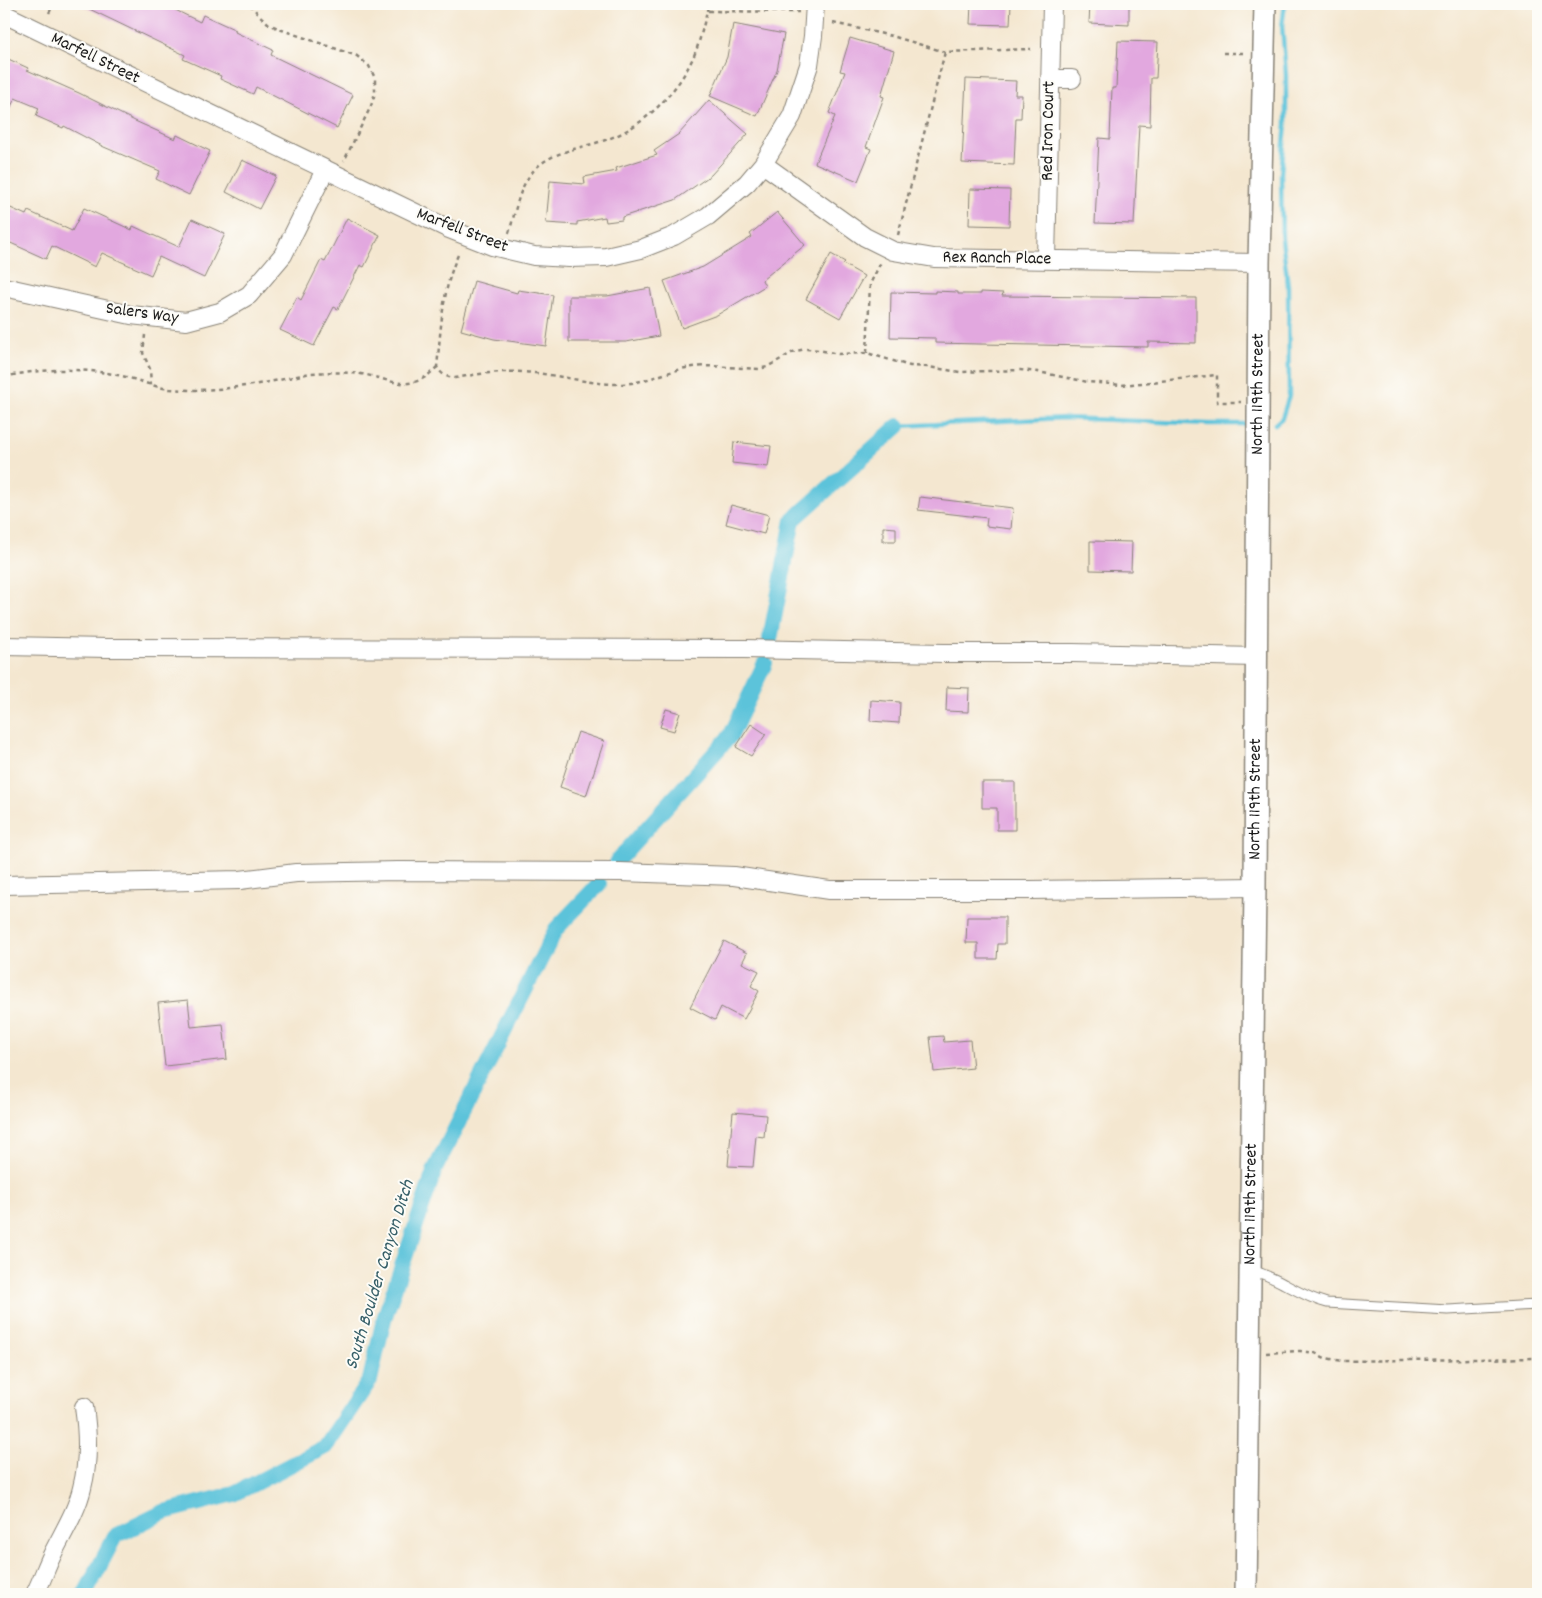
<svg xmlns="http://www.w3.org/2000/svg" width="1542" height="1598" font-family="Dekko,sans-serif">
	<rect width="100%" height="100%" fill="#fdfcf7"/>
	<filter id="ink" filterUnits="userSpaceOnUse"><feTurbulence type="fractalNoise" baseFrequency=".02" numOctaves="2"/><feDisplacementMap in="SourceGraphic" scale="10" xChannelSelector="R" yChannelSelector="G"/><feConvolveMatrix kernelMatrix="1 2 1 2 8 2 1 2 1" color-interpolation-filters="sRGB"/></filter>
	<filter id="wash" filterUnits="userSpaceOnUse"><feTurbulence type="fractalNoise" baseFrequency=".0096" numOctaves="4" result="noise"/><feDisplacementMap in="SourceGraphic" scale="20" xChannelSelector="R" yChannelSelector="G"/><feGaussianBlur stdDeviation="1.12" result="paint"/><feColorMatrix in="noise" values="0 0 0 0 0 0 0 0 0 0 0 0 0 0 0 0 0 1.4 0 .05"/><feComposite in="paint" operator="in"/></filter>
	<g filter="url(#wash)">
		<rect width="100%" height="100%" fill="#f4e7d0"/>
		<g fill="none" stroke-linecap="round" stroke-linejoin="round">
			<path stroke="#5cc3da" stroke-width="4.5" d="M1275,424L1282,418L1289,396L1288,285L1282,239L1281,173L1286,125V75L1282,26L1285,4
				M898,426L1065,418L1209,424H1245"/>
			<path stroke="#5cc3da" stroke-width="16" d="M770,639L793,520L898,426
				M617,861L731,735L765,663
				M85,1594L115,1536L164,1512L234,1494L325,1447L370,1380L384,1319L435,1169L556,929L599,884"/>
		</g>
		<g id="blocks">
			<path fill="#e2a8df" d="M79,4H163L200,22L203,15L236,30L235,32L273,50L271,55L353,95L337,128L256,87L253,94L220,79L221,76L183,59L185,55Z
				M971,4H1011L1010,25L970,24Z
				M1090,4H1129V25L1089,23Z
				M733,24L784,34L777,70L757,116L710,96L727,57Z
				M850,38L894,51L881,96L884,97L866,147L871,149L858,181L815,163L835,116L829,113L845,72L840,71Z
				M1118,41L1158,42L1156,78H1151L1150,126L1139,125L1134,224L1095,223L1099,138L1110,139L1112,88H1116Z
				M4,57L28,68L27,70L79,93L135,121L175,139L177,135L210,151L189,195L156,179L160,171L104,147L64,126L63,128L36,116L39,108L15,98L4,122Z
				M966,79L1016,81L1015,95H1022L1021,118H1016L1014,165L962,163Z
				M709,100L748,134L711,175L675,200L622,217V220L606,222L605,217L577,222V225L546,223L550,181L585,184L584,177L617,171L616,168L657,155L654,151L679,134Z
				M242,160L276,176L259,209L226,192Z
				M970,189L1010,190L1009,226L969,225Z
				M4,205L26,215L28,211L72,231L84,208L132,230L133,226L179,247L192,219L225,234L204,278L159,257L151,275L102,253L95,267L52,246L46,259L4,240Z
				M777,212L805,245L762,280L765,286L717,315L682,328L664,281L703,267L752,237L750,234Z
				M347,218L380,235L364,267L360,265L338,309L334,307L314,346L280,330L297,297L301,300L321,260L325,262Z
				M831,254L845,262L843,264L864,276L840,318L806,299Z
				M474,281L517,293L518,290L553,295L546,346L494,339L461,330Z
				M650,288L659,336L626,342H569V296H607Z
				M935,291L958,292V294H981V292L1003,293L1002,296L1196,298V343L1148,342V347L980,344L935,343V338L890,337L891,292L935,293Z
				M734,442L771,446L768,467L732,463Z
				M920,497L1013,508L1011,529L986,526L987,518L918,510Z
				M731,505L769,515L764,534L726,524Z
				M883,527L896,528V541H883Z
				M1090,541L1132,542L1131,571L1090,570Z
				M947,687L969,688L968,712L946,711Z
				M871,700L900,702L899,723L870,721Z
				M666,709L680,713L674,731L660,727Z
				M751,724L766,734L751,756L736,747Z
				M578,732L604,741L586,796L560,787Z
				M982,782H1015V830H997V808H982Z
				M967,917H1005V944H998L997,959H978V943H966Z
				M724,941L747,953L742,963L759,971L751,986L759,991L744,1019L721,1007L715,1020L690,1007Z
				M188,1000L191,1027L223,1024L227,1059L165,1066L158,1003Z
				M943,1036L944,1042L970,1040L973,1068L934,1072L930,1037Z
				M733,1112L766,1115L764,1137L756,1136L753,1167L728,1166Z"/>
		</g>
	</g>
	<g filter="url(#ink)">
		<use href="#blocks" fill-opacity="0" stroke="#888276" stroke-width="1"/>
		<g fill="none" stroke-linecap="round" stroke-linejoin="round">
			<defs>
				<path id="service" d="M1251,1269C1262,1274 1274,1278 1284,1284C1299,1292 1311,1299 1327,1303L1448,1310L1538,1305"/>
				<path id="minor" d="M4,14L449,229L492,246L534,256L569,258L606,257L641,249L674,236L708,216L747,183L763,164L792,116L809,65L813,36L815,4
					M1050,79H1072
					M763,164L865,237L893,251L934,258L1259,263
					M1046,259L1052,4
					M4,287L131,315L186,321L220,312L249,295L283,255L325,170
					M4,646L107,648L744,649L944,653H1073L1257,657
					M4,885L240,880L296,873L398,871L620,872L734,876L829,890H1030L1255,887
					M35,1594C42,1580 47,1565 54,1551C64,1531 77,1510 82,1488C89,1461 88,1434 84,1407"/>
				<g id="tertiary">
					<path id="s1" d="M1246,1594L1255,887L1259,263L1265,4"/>
				</g>
			</defs>
			<use href="#service" stroke="#888276" stroke-width="11"/>
			<use href="#minor" stroke="#888276" stroke-width="20"/>
			<use href="#tertiary" stroke="#888276" stroke-width="24"/>
			<path stroke="#888276" stroke-width="2.5" stroke-dasharray="4 4" stroke-linecap="butt" d="M250,4L259,15L269,24L282,30L357,56L369,66L375,78V93L371,106L344,161
				M707,11L708,4
				M49,13L54,4
				M833,23L892,36L945,52L1031,49
				M1223,53H1246
				M509,233C515,214 518,191 530,175C548,150 582,149 608,139C647,125 683,87 697,48C701,36 704,23 707,11L799,12
				M898,235L945,52
				M458,255C442,290 441,329 437,367C442,375 446,377 455,378C482,373 508,370 535,373C564,376 593,385 622,384C644,383 665,372 686,368C710,364 734,368 759,369L767,367L795,351L807,349L819,350L838,354L867,353L910,366L928,367L960,372L1020,370L1038,372L1088,382L1122,385L1217,375V402H1241
				M145,335L143,353L150,369L151,386
				M867,353L870,284L881,262
				M4,377C42,368 87,367 126,377C141,381 154,387 170,389C218,393 264,384 310,373C327,372 344,372 361,374C378,376 398,387 414,382C423,380 430,374 437,367
				M1266,1353L1300,1351L1315,1353L1325,1358L1343,1361L1538,1358"/>
			<use href="#service" stroke="#fff" stroke-width="9"/>
			<use href="#minor" stroke="#fff" stroke-width="18"/>
			<use href="#tertiary" stroke="#fff" stroke-width="21"/>
		</g>
	</g>
	<g text-anchor="middle" dominant-baseline="central" stroke-width="4" stroke-linejoin="round" paint-order="stroke">
		<g font-size="18" fill="#1c1c1c" stroke="#fdfcf7">
			<text transform="translate(95 59) rotate(26)">Marfell Street</text>
			<text transform="translate(1049 131) rotate(-89)">Red Iron Court</text>
			<text transform="translate(462 231) rotate(21)">Marfell Street</text>
			<text transform="translate(997 259) rotate(1)">Rex Ranch Place</text>
			<text transform="translate(142 314) rotate(8)">Salers Way</text>
			<text stroke="none"><textPath href="#s1" startOffset="1200">North 119th Street</textPath></text>
			<text stroke="none"><textPath href="#s1" startOffset="795">North 119th Street</textPath></text>
			<text stroke="none"><textPath href="#s1" startOffset="390">North 119th Street</textPath></text>
		</g>
		<g font-size="19" font-style="italic" fill="#365f68" stroke="#fdfcf7">
			<text transform="translate(381 1275) rotate(-73)">South Boulder Canyon Ditch</text>
		</g>
	</g>
	<rect width="1542" height="1598" fill="none" stroke="#fdfcf7" stroke-width="20"/>
</svg>
